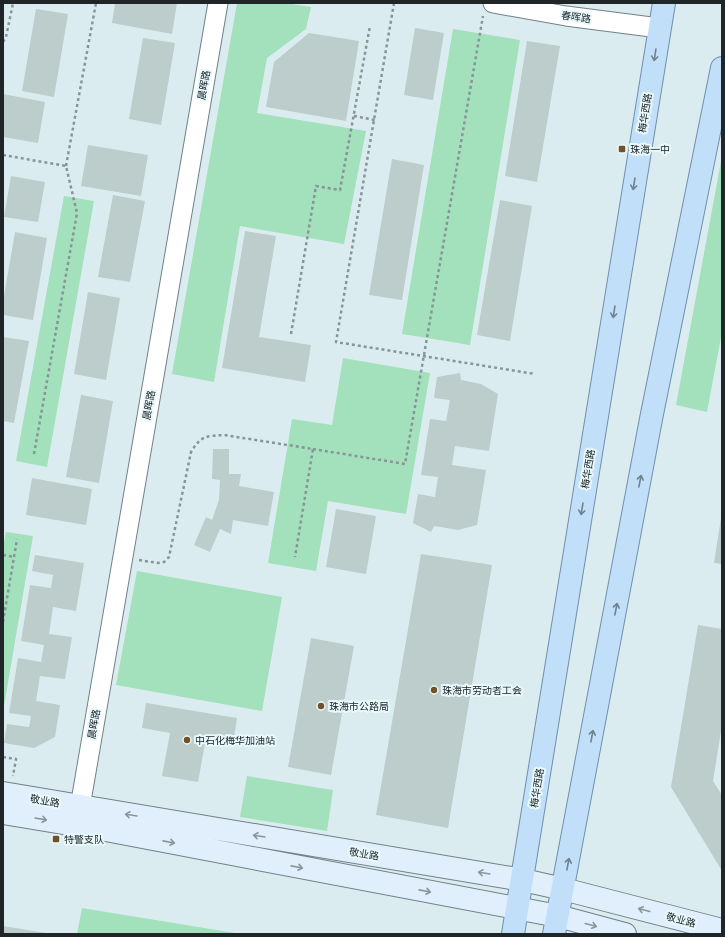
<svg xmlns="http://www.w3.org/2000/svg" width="725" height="937" font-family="Figtree,'Noto Sans SC',sans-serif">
	<rect width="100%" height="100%" fill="#dbecf0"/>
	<path fill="#a2e1bb" d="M237,3H286L311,7L306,29L267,58L257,113L366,131L344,244L240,226L214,382L172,374Z
		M453,29L520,40L470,345L402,334Z
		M722,156V332L707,412L676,405Z
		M64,196L94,201L47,467L16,461Z
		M343,358L430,373L406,514L328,501L316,571L268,563L292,419L332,425Z
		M6,532L33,536L3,712V548Z
		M137,571L282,597L262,711L116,685Z
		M247,776L333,790L327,831L240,817Z
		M82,908L241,934H77Z"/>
	<path fill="#bccdcb" d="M115,3H177L172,34L112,23Z
		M36,9L68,14L54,97L22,91Z
		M415,28L444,33L433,100L404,95Z
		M309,33L359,41L346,121L266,107L274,62Z
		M143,38L175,43L161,125L129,119Z
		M527,41L560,46L537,182L505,176Z
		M3,94L45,102L38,143L3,137Z
		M88,145L148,155L141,196L81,186Z
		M392,159L424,165L402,300L369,295Z
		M11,176L45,182L38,222L4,217Z
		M113,195L145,201L130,282L98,277Z
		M500,200L532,206L510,341L477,335Z
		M245,231L276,236L259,337L311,345L305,382L222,368Z
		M15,232L47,238L33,320L3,315V302Z
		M88,292L120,298L106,380L74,374Z
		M3,337L29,341L14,423L3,421Z
		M460,373L461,380L481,384L498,394L489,451L455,446L452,465L486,470L477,525L458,530L434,526L431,532L413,523L418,494L435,497L438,477L421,475L430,419L446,421L450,400L434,398L437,377Z
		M81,395L113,401L99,483L66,477Z
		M213,449H229V474H241L239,486L274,492L268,526L233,520L231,534L220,529L210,552L194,545L206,517L212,520L219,500L220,480L212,479Z
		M32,478L92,489L86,525L26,515Z
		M336,509L376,516L366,574L326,567Z
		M721,518H722V564L714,563Z
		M421,554L492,565L448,828L376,815Z
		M35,555L84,563L76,611L53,607L49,634L72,637L65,679L40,676L36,701L60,705L55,737L34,748L4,743L7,724L29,727L31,716L9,713L18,658L41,662L44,645L21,641L30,585L51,588L53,575L32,571Z
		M698,625L722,629V725L713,781L722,795V871L671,787Z
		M311,638L354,646L331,775L288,767Z
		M146,703L237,718L233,743L206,738L198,782L162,776L170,733L142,728Z
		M3,926L46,933V934H3Z"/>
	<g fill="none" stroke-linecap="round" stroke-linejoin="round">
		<defs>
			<path id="street" d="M493,3L566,16L659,28
				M80,807L218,3"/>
			<path id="secondary" d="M3,793L523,880L563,889L722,930
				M3,813L111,831L558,916L625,934"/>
			<path id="primary" d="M513,934L664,3
				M554,934L651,419L722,68"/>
		</defs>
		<use href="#street" stroke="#718185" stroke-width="21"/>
		<use href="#secondary" stroke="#718185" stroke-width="24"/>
		<use href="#primary" stroke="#6e90ac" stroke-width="24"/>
		<path stroke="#889497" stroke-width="2.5" stroke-dasharray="3 3" stroke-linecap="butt" d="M394,3L336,342L535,374
			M3,42L6,37L13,3
			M354,116L375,120
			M3,155L66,166L77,213L34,454
			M66,166L96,3
			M291,334L316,186L340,190L370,26
			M313,449L405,464L483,16
			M3,555L14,557
			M139,560L158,563L164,562L169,557L191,452C201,436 205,436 224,435L313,449L295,557
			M3,622L17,539
			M3,757L16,759L13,776"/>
		<use href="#street" stroke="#fff" stroke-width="19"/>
		<use href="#secondary" stroke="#e0effb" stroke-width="22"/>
		<use href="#primary" stroke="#c1dff8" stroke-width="22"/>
	</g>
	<defs><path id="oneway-shaft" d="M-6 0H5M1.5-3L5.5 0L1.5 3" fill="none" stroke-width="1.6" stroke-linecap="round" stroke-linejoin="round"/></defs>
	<g stroke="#708290">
		<use href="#oneway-shaft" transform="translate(655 55) rotate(99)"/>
		<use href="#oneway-shaft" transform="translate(634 184) rotate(99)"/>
		<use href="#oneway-shaft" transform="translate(614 312) rotate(99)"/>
		<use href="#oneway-shaft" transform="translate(640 481) rotate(-79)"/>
		<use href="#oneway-shaft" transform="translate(582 509) rotate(99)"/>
		<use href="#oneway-shaft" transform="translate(616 609) rotate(-79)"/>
		<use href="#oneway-shaft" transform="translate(592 736) rotate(-79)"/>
		<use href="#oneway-shaft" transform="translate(568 864) rotate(-79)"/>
	</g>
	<g stroke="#8a959c">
		<use href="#oneway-shaft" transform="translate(131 815) rotate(-171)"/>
		<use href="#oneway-shaft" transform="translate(41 819) rotate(10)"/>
		<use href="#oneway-shaft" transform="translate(259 836) rotate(-171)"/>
		<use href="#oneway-shaft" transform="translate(169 842) rotate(11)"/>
		<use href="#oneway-shaft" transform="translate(297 867) rotate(11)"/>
		<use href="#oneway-shaft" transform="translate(484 873) rotate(-171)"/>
		<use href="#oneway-shaft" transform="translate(425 891) rotate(11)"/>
		<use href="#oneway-shaft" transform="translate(644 910) rotate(-165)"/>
		<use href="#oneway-shaft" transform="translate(591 925) rotate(15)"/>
	</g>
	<g fill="#725128" stroke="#e8f9fe" stroke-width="1.5">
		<rect x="618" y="145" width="8" height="8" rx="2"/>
		<circle cx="434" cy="690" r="4"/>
		<circle cx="321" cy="706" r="4"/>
		<circle cx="187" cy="740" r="4"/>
		<rect x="52" y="835" width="8" height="8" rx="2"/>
	</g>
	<g text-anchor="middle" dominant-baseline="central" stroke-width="4" stroke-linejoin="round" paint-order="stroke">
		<g font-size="10" fill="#202628" stroke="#e8f9fe">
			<text transform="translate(576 17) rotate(8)">春晖路</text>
			<text transform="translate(204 85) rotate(-80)">晨晖路</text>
			<text transform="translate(645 113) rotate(-81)">梅华西路</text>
			<text transform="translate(149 405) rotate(-80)">晨晖路</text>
			<text transform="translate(588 469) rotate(-81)">梅华西路</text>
			<text transform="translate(94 724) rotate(-80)">晨晖路</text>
			<text transform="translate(537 788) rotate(-81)">梅华西路</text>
			<text transform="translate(45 801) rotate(10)">敬业路</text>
			<text transform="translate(364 854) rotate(9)">敬业路</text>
			<text transform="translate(681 920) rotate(15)">敬业路</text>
		</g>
		<g font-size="10" fill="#202628" stroke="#e8f9fe" text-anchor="start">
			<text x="630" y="149">珠海一中</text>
			<text x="442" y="690">珠海市劳动者工会</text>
			<text x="329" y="706">珠海市公路局</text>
			<text x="195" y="740">中石化梅华加油站</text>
			<text x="64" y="839">特警支队</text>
		</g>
	</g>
	<rect width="725" height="937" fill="none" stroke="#202628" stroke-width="8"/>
</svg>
